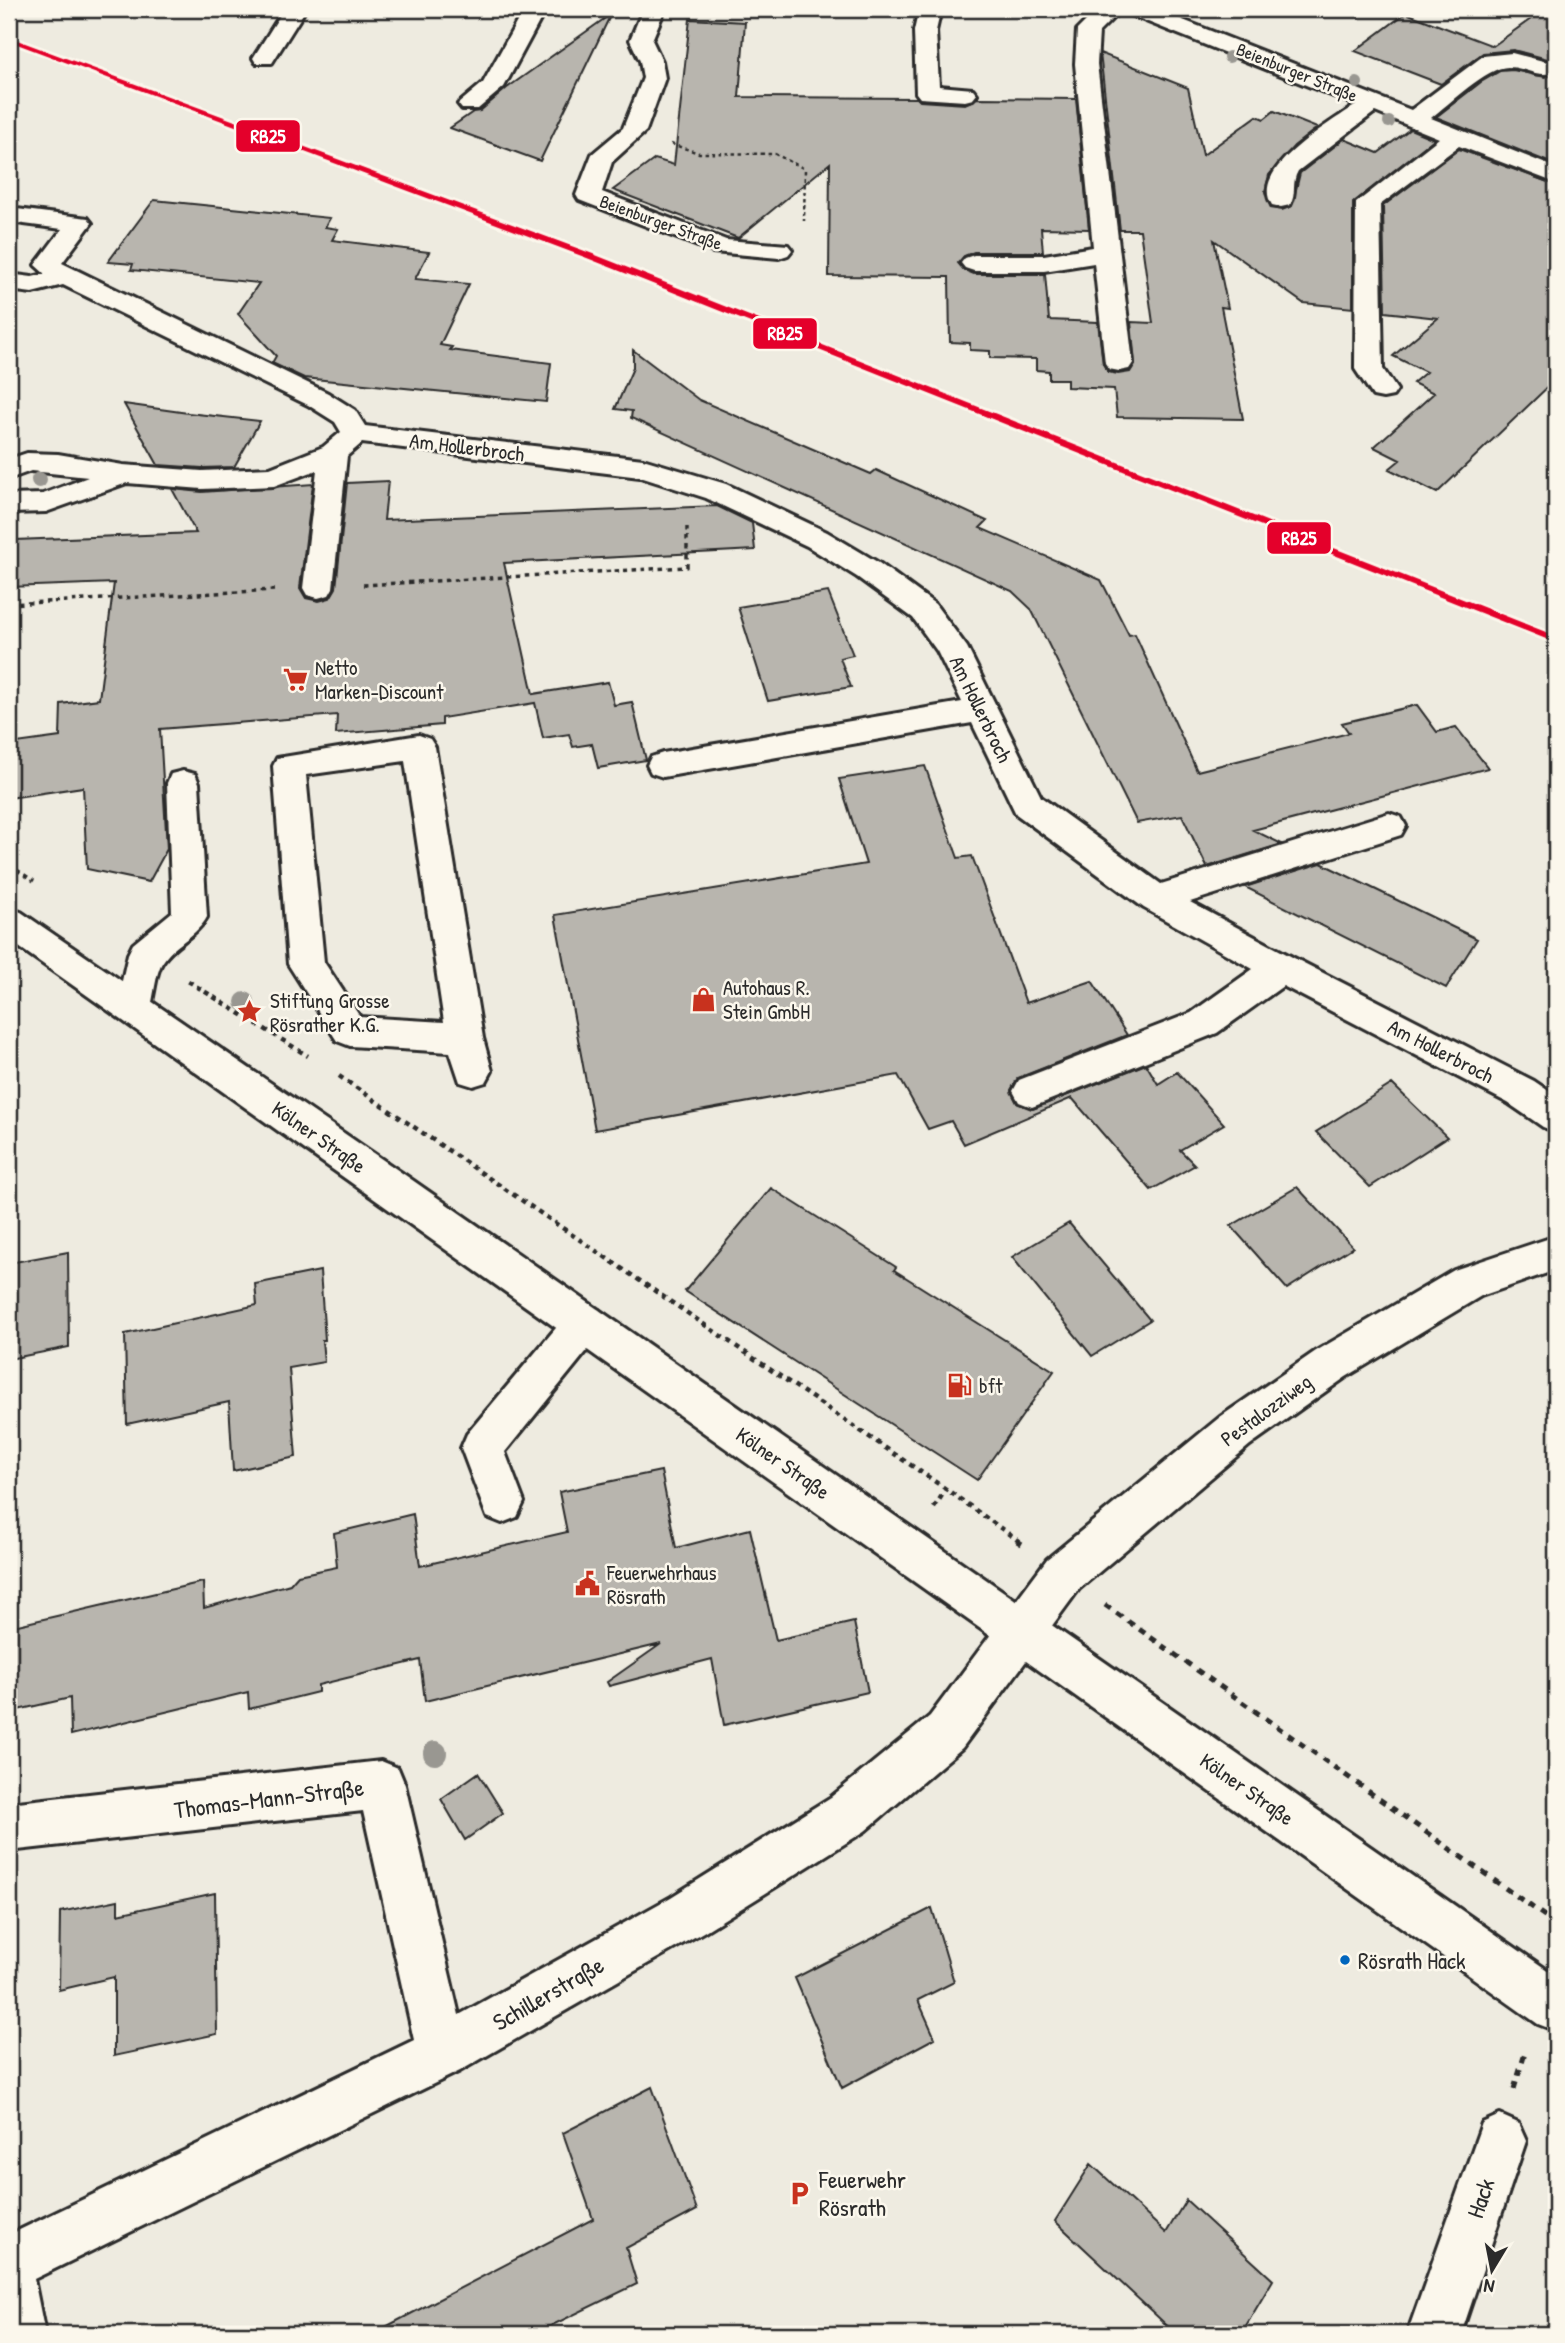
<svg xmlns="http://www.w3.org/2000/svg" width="1565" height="2343" font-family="'Patrick Hand',sans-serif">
	<rect width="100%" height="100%" fill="#eeebe0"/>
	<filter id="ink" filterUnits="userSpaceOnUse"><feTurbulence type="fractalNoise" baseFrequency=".0143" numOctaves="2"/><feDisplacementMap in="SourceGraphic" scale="14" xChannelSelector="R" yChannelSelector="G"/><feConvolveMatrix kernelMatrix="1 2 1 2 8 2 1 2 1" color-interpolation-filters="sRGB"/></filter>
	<g filter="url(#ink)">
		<path fill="#b8b5ae" stroke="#2b2b2b" stroke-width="2" d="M1545,9H1556V67L1552,60L1513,50L1483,53L1441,84L1355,51L1406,13L1493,46Z
			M611,14L540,161L450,128L473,112L480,111L507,88Z
			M690,19L745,22L739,97L917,98L920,101L965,104L977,98L1076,99L1089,229L1041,228L1043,252H974L964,256L958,263L964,270L974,274H1045L1049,320L1098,322L1103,364L1108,372L1118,374L1130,372L1135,364L1131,322L1153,323L1140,230H1120L1100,53L1188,88L1203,155L1257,116L1264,119L1274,111L1317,128L1294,146L1269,175L1265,192L1271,208L1282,210L1292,206L1300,173L1344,139L1378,153L1410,129L1434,139L1353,203V308L1303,303L1214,240L1228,308L1221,307L1243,419L1117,417L1114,389L1067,387V379H1049V371L1036,370V359L990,358V351L970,350V343L950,342L949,277L829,276L830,163L738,238L613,190L655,159L674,165Z
			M1556,69V165L1436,117L1481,82L1500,71L1513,70L1545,77L1551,76Z
			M1459,149L1556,185V379L1437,493L1389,469L1400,460L1374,447L1434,393L1413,383L1426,372L1393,356L1438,318L1385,312L1383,206Z
			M154,200L330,218L325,227L338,229L332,240L429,252L415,279L469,284L440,345L452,347L450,350L551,363L546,402L304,378L272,363L276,356L238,314L259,283L131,270L133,264L108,262Z
			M633,350L699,400L871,474L876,470L987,521L980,528L1101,580L1129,635L1135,634L1197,771L1349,733L1342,723L1417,705L1437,732L1456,727L1488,768L1253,830L1282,844L1207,867L1182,815L1137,823L1031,609L1012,591L631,418L632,411L615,409L633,368Z
			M124,404L188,413L260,421L234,467L202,468L158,465Z
			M388,481L384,520L717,506L752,523L755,550L504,563L533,694L608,682L614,705L632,702L646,760L598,768L592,744L573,747L569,734L543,738L535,703L442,718V725L336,734L337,715L160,729L167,849L149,882L87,869L83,787L9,798V744L60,737L61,704L99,699L114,583L9,587V562L15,540L196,533L172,489L202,492L313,484L300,588L306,598L319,601L330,598L336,588L347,483Z
			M828,592L853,655L840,658L851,687L768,701L738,607Z
			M925,766L958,858L972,856L1026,1003L1092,981L1127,1035L1018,1078L1011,1090L1017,1103L1033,1109L1146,1064L1158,1084L1177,1072L1224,1124L1180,1150L1195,1165L1151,1190L1072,1098L964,1144L951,1121L928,1129L898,1075L595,1130L555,915L866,864L839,779Z
			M1321,863L1477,939L1446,988L1245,887Z
			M1392,1084L1447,1137L1370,1187L1316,1132Z
			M1297,1187L1353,1247L1287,1289L1231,1226Z
			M771,1188L896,1267L894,1270L1054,1371L977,1480L685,1291Z
			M1069,1223L1150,1320L1092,1356L1012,1257Z
			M68,1252L69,1347L9,1359V1263Z
			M320,1271L325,1340H322L324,1362L289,1368L296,1457L233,1471L229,1402L127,1424L125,1334L257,1305L255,1284Z
			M661,1471L676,1548L750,1529L776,1640L854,1622L868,1692L724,1725L712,1659L609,1686L607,1682L661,1644L425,1701L420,1660L318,1685V1692L249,1709L248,1692L71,1735L70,1698L9,1712V1627L203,1582L204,1608L290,1584L298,1575L337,1567L334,1533L413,1514L420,1566L567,1532L559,1492Z
			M478,1773L503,1813L465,1840L441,1799Z
			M215,1893L217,2034L114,2056V1977L59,1990L60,1912L118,1900V1914Z
			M932,1908L954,1982L918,2000L935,2038L842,2088L795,1978Z
			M652,2087L697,2210L626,2248L637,2284L534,2334H372L593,2219L563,2133Z
			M1091,2164L1166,2233L1186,2200L1273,2280L1241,2334H1176L1055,2221Z"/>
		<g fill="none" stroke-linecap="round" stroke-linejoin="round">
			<defs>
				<path id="minor" d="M284,9H306L272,63H256L253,58Z
					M524,9H546L504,87L478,109H462L458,104L483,83Z
					M643,9H665L652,40L662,61L665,78L646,131L612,162L602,192L726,240L788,245L792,250L788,255L779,258L713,252L579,200L576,195L592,154L623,128L643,78L640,61L630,40Z
					M919,9H941L936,31L939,86L973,89L977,94L973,99L965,101L920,98L916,93L914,31Z
					M1098,9H1122L1099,32L1097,64L1133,363L1129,369L1119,371L1109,369L1105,363L1094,263L1044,271H974L965,268L961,263L965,258L974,255H1044L1093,247L1075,64L1077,30Z
					M1125,9H1155L1411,110L1483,56L1512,53L1551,63L1554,68L1551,73C1536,77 1523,67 1508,67C1487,67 1449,104 1431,118L1556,168V183L1459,146L1380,205L1383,369L1397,390L1393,396L1383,398L1373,396L1355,369L1356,203L1439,138L1375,112L1298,171C1291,182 1297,195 1290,205L1281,207L1272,205C1248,169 1332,122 1356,105L1128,14Z
					M9,208L88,218L92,223L62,263L328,393L355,410L365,426L643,459L726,484L827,532L879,563L935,604L967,647L1041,797L1161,884L1389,813L1401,817L1406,826L1401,835L1190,902L1294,958L1534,1081L1556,1096V1132L1543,1127L1508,1103L1283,986L1217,1033L1045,1102L1032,1107L1019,1102L1013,1091L1019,1080L1191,1013L1253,969L1144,908L1016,814L972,723L663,777L651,773L647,765L651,757L663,753L962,702L937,651L913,618L857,577L807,546L706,498L640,477L362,443L347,456L333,588L329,595L318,598L307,595L303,588L317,470L274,486L202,489L127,483L46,512L9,513V495L43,494L88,477L31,471L9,479V459L27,453L58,454L123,465L202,471L270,468L323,447L341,432L335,422L308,405L63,285L32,293L9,290V274L32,277L45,274L35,265L62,229L9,222Z
					M419,735L430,739L435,747L483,1038L492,1071L486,1082L473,1086L460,1082L450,1052L350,1046L337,1041L288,964L273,766L277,758ZM405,761L444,1022L360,1017L324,962L306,775Z
					M183,771L195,774L199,783L207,917C197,936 176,943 164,960C154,972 155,1002 147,1018L134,1023L121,1018L116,1008L128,954L133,944L172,912L167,783L171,774Z
					M1556,1236V1270L1481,1296L1346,1377L1250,1445L1079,1589L962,1748L865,1831L705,1931L460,2071L34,2279L45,2334H9V2235L414,2040L363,1811L9,1851V1803L381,1761L398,1768L405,1785L459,2015L671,1897L831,1797L930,1716L1047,1559L1220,1417L1316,1351L1454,1270Z
					M585,1305L599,1310L605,1323L599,1336L505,1452L524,1502L517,1517L502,1523L487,1517L461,1448L467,1434L571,1310Z
					M1500,2115L1518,2123L1526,2141L1461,2334H1407L1482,2123Z"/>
				<path id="major" d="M9,908L21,912L405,1175L1556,1976V2031L1538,2024L9,940Z"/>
			</defs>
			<use href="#minor" stroke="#2b2b2b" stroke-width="6"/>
			<use href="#major" stroke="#2b2b2b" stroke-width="6"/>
			<path stroke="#2b2b2b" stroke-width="2.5" stroke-dasharray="3.5 3.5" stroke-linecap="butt" d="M671,144L699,153L775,154L805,169L804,221"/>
			<path stroke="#2b2b2b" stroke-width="3.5" stroke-dasharray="4.5 4.5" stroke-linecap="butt" d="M363,585L687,567V523
				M9,604L274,590
				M9,865L34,881"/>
			<path stroke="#2b2b2b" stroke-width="4.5" stroke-dasharray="5 5" stroke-linecap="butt" d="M188,981L308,1056
				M339,1076L946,1489L1020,1542
				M934,1508L946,1489"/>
			<path stroke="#2b2b2b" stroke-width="5" stroke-dasharray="7 7" stroke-linecap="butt" d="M1017,1541L1022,1544
				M1105,1605L1556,1924
				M1514,2089L1526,2050"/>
			<use href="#minor" fill="#fbf7ec" fill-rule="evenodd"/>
			<use href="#major" fill="#fbf7ec" fill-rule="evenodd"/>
			<defs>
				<path id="rail-1" d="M9,37L593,254L1556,636V643L587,258L9,41Z"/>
			</defs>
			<use href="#rail-1" stroke="#fbf7ec" stroke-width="6"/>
			<use href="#rail-1" fill="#e4002b" fill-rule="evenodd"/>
		</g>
		<g fill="#999791">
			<circle cx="1229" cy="57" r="6"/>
			<circle cx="1357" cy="83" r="6"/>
			<circle cx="1389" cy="122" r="6"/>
			<circle cx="39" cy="480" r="8"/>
			<circle cx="245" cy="1002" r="10"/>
			<circle cx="435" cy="1753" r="12"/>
		</g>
	</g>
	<defs>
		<symbol id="supermarket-bare" viewBox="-9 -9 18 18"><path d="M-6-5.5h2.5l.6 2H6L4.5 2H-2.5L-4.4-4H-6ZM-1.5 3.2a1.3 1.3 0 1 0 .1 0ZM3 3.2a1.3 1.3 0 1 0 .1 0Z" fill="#c8321e" stroke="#fbf7ec" stroke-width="2.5" paint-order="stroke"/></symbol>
		<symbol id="shop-bare" viewBox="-9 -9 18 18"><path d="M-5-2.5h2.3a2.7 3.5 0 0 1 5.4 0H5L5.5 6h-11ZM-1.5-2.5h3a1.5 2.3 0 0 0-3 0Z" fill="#c8321e" stroke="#fbf7ec" stroke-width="2.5" paint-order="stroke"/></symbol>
		<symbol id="sight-bare" viewBox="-9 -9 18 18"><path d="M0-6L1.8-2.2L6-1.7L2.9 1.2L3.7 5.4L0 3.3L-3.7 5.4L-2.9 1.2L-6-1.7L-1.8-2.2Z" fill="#c8321e" stroke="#fbf7ec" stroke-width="2.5" paint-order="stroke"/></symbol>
		<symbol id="fuel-bare" viewBox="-9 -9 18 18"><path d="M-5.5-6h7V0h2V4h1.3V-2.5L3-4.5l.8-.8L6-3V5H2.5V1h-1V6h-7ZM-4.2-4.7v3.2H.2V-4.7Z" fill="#c8321e" stroke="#fbf7ec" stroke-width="2.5" paint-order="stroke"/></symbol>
		<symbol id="civic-bare" viewBox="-9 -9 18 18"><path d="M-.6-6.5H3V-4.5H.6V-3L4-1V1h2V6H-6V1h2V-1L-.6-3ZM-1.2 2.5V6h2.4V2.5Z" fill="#c8321e" stroke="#fbf7ec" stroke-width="2.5" paint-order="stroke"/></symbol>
		<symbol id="parking-bare" viewBox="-9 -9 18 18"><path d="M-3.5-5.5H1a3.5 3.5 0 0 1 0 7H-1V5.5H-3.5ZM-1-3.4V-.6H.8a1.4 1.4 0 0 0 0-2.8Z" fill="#c8321e" stroke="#fbf7ec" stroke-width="2.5" paint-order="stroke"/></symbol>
	</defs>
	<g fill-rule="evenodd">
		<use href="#supermarket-bare" x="278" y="662" width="35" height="35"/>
		<use href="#shop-bare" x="686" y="982" width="35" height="35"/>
		<use href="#sight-bare" x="232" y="994" width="35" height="35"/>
		<use href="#fuel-bare" x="942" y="1368" width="35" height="35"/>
		<use href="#civic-bare" x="570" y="1566" width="35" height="35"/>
		<use href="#parking-bare" x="782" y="2176" width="35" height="35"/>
	</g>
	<circle fill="#0065bd" stroke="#fbf7ec" stroke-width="2.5" cx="1345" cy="1960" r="6"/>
	<g text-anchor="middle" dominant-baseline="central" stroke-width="5" stroke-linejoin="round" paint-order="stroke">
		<g font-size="18" fill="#2b2b2b" stroke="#fbf7ec">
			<text transform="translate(1297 72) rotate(22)">Beienburger Straße</text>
			<text transform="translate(661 222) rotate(20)">Beienburger Straße</text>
		</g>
		<g font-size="21" fill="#2b2b2b" stroke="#fbf7ec">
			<text transform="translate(467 447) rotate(7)">Am Hollerbroch</text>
			<text transform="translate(981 709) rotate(64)">Am Hollerbroch</text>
			<text transform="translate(1441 1051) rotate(27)">Am Hollerbroch</text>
			<text transform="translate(319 1137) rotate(35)">Kölner Straße</text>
			<text transform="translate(1266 1410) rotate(-36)">Pestalozziweg</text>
			<text transform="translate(783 1463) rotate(35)">Kölner Straße</text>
			<text transform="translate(1247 1789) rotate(35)">Kölner Straße</text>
		</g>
		<g font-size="21" fill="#2b2b2b" stroke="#fbf7ec" text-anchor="start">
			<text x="315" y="667">Netto<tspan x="315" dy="24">Marken-Discount</tspan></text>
			<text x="723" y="987">Autohaus R.<tspan x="723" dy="24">Stein GmbH</tspan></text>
			<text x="270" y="1000">Stiftung Grosse<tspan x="270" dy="24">Rösrather K.G.</tspan></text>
			<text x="979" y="1385">bft</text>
			<text x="607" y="1572">Feuerwehrhaus<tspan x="607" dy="24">Rösrath</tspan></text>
		</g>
		<g font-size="23" fill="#2b2b2b" stroke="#fbf7ec" text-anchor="start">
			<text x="1358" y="1960">Rösrath Hack</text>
		</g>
		<g font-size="24" fill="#2b2b2b" stroke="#fbf7ec">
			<text transform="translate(269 1798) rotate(-7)">Thomas-Mann-Straße</text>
			<text transform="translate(548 1993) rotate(-30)">Schillerstraße</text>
			<text transform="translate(1480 2198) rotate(-71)">Hack</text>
		</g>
		<g font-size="24" fill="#2b2b2b" stroke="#fbf7ec" text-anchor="start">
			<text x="819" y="2179">Feuerwehr<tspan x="819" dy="28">Rösrath</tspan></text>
		</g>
	</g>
	<g stroke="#fbf7ec" stroke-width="2.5">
		<rect x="235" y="119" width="66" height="34" rx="7" fill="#e4002b"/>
		<rect x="752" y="317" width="66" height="33" rx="7" fill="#e4002b"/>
		<rect x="1266" y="521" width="66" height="34" rx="7" fill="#e4002b"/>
	</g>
	<g font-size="19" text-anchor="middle" font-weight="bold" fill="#fff">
		<text x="268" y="143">RB25</text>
		<text x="785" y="340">RB25</text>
		<text x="1299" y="545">RB25</text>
	</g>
	<rect width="1565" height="2343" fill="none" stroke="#fbf7ec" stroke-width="35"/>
	<rect x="18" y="18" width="1530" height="2308" fill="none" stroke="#2b2b2b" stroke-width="2.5" filter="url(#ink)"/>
	<g transform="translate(1492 2270) rotate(190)" stroke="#fbf7ec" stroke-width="5" paint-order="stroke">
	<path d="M0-5L12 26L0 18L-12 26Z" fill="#2b2b2b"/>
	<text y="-10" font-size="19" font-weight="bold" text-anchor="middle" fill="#2b2b2b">N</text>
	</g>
</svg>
